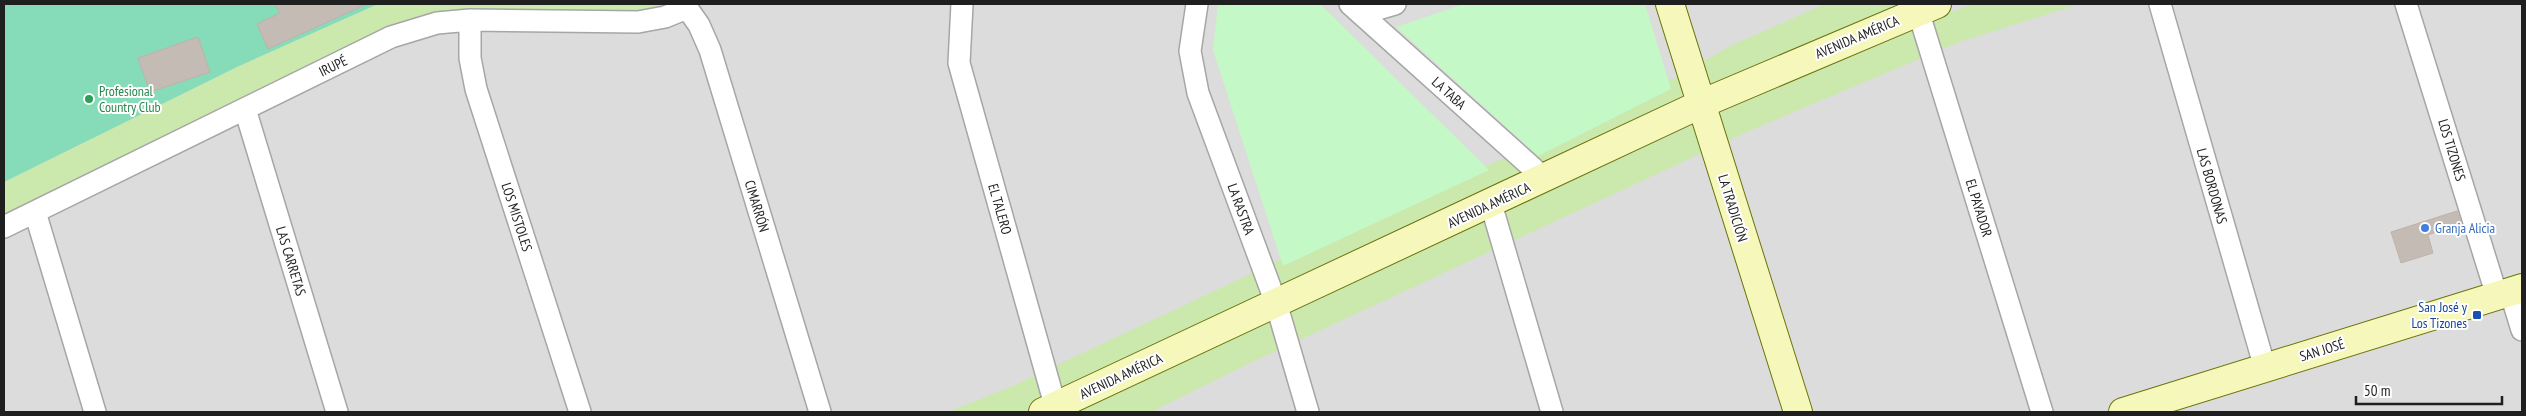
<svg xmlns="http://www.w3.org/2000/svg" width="2526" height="416" font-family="'PT Sans Narrow',sans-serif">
	<rect width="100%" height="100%" fill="#efece5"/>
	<path fill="#dddcdc" d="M4,4H2522V412H4Z"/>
	<path fill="#cbe8ad" d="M378,4H673L659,12L458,11L4,216V182L239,66Z
		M1825,4H1898L1022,412H948L1015,385L1299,251L1463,176L1561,133L1660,86L1730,46Z
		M1973,4H2080L1959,42L1747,132L1248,364L1151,412H1065L1893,33Z"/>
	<path fill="#c4f8c6" d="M1218,4H1320L1489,170L1283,266L1213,50Z
		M1464,4H1645L1671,89L1538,156L1396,27Z"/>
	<path fill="#86dcb8" d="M4,4H378L239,66L4,182Z"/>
	<path fill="#c4bbb5" stroke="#c0b2a8" d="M275,4H367L268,49L257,24L280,13Z
		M198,37L210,72L150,92L138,58Z
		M2457,211L2461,223L2428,235L2433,253L2401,263L2391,232Z"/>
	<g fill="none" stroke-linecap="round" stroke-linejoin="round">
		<defs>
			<path id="street" d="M962,4L959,63L1057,412
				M1197,4L1190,51L1198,93L1276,303L1308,412
				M1350,4L1545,179
				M1916,4L2042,412
				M2160,4L2265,368
				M2406,4L2497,296
				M687,8L699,25L710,50L820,412
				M1361,14L1395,4
				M470,20V58L476,89L580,412
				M245,109L337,412
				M1491,204L1552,412
				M35,212L95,412
				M4,227L391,37L437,23L470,20L638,22L665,17L687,8
				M2510,291L2522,330"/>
			<path id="secondary" d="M1670,4L1798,412
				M1043,412L1701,104L1937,4
				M2123,412L2522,288"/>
		</defs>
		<use href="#street" stroke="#a6a6a6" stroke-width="24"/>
		<use href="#secondary" stroke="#6a7308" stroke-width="30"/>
		<use href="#street" stroke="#fff" stroke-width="21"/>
		<use href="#secondary" stroke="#f6f7bb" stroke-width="28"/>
	</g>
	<circle fill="#2e9e5b" stroke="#fff" stroke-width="2" cx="89" cy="99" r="5"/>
	<circle fill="#3f7fe0" stroke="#fff" stroke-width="2" cx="2425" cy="228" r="5"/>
	<rect fill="#1a4fb4" stroke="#fff" stroke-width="2" x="2472" y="310" width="10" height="10" rx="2.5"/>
	<g text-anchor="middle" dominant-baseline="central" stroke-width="4" stroke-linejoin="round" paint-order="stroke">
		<g font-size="14" fill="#1f1f1f" stroke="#fff">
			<text transform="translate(1857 37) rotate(-23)">AVENIDA AMÉRICA</text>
			<text transform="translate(333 66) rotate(-26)">IRUPÉ</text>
			<text transform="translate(1449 93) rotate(42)">LA TABA</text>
			<text transform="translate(2452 150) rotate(73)">LOS TIZONES</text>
			<text transform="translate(2212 186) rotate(74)">LAS BORDONAS</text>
			<text transform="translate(1489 205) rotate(-25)">AVENIDA AMÉRICA</text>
			<text transform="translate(757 206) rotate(73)">CIMARRÓN</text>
			<text transform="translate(1733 208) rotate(73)">LA TRADICIÓN</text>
			<text transform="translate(1979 208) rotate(73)">EL PAYADOR</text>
			<text transform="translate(1000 209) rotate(74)">EL TALERO</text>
			<text transform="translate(1241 209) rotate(70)">LA RASTRA</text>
			<text transform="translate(517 217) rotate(72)">LOS MISTOLES</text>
			<text transform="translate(291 261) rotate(73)">LAS CARRETAS</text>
			<text transform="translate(2322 350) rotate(-17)">SAN JOSÉ</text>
			<text transform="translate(1121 376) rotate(-25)">AVENIDA AMÉRICA</text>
		</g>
		<g font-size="14" fill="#27864d" stroke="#fff" text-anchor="start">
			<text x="99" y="91">Profesional<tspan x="99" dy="16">Country Club</tspan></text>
		</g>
		<g font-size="14" fill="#366cbe" stroke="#fff" text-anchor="start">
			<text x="2435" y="228">Granja Alicia</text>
		</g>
		<g font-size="14" fill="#164399" stroke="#fff" text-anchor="end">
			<text x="2467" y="307">San José y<tspan x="2467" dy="16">Los Tizones</tspan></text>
		</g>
	</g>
	<rect width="2526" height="416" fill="none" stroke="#1f1f1f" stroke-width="10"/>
	<path d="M2356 396v8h146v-8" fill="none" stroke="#1f1f1f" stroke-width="2.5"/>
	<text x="2364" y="396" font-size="15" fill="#1f1f1f" stroke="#ffffff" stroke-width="4" paint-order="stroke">50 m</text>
</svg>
